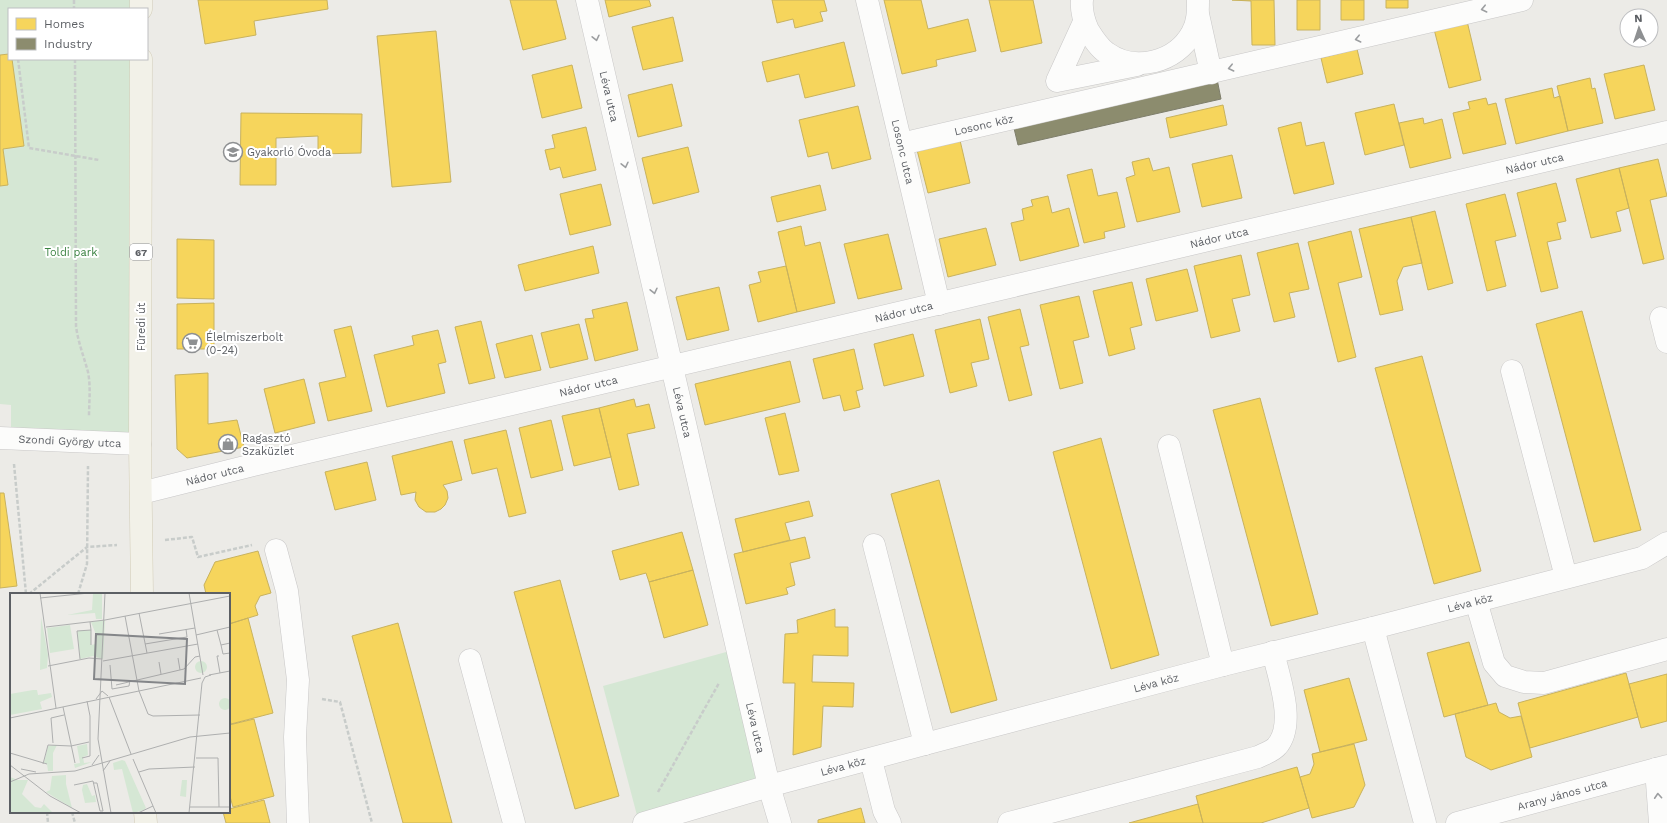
<svg xmlns="http://www.w3.org/2000/svg" width="1667" height="823" font-family="'Work Sans',sans-serif">
	<rect width="100%" height="100%" fill="#ecebe7"/>
	<path fill="#d5e7d4" d="M0,0H141V9H9V54L0,55Z
		M12,59H141L140,444L11,438V405L0,404V186L8,184L3,149L24,146Z
		M737,649L769,786L639,823L603,686Z"/>
	<path fill="#f6d55c" stroke="#c8b25e" d="M198,0H327L328,9L254,21L256,35L205,44Z
		M510,0H556L566,39L523,50Z
		M605,0H649L651,6L609,17Z
		M772,0H824L827,11L820,12L823,21L795,28L793,19L777,23Z
		M884,0H921L928,29L968,19L976,51L936,60L937,66L902,74Z
		M989,0H1033L1042,43L1001,52Z
		M1274,0L1275,45H1252L1251,1L1232,0Z
		M1297,0H1320V30H1297Z
		M1341,0H1364V20H1341Z
		M1386,0H1408V8H1386Z
		M673,17L683,61L643,70L632,27Z
		M1467,21L1481,80L1449,88L1434,29Z
		M436,31L451,182L392,187L377,36Z
		M844,42L855,86L805,98L799,74L767,82L762,62Z
		M1357,49L1363,74L1327,83L1321,58Z
		M9,54V59H12L24,146L3,149L8,185L0,186V55Z
		M572,65L582,108L542,118L532,75Z
		M1644,65L1655,110L1615,119L1604,74Z
		M1590,78L1592,89L1595,88L1603,123L1568,131L1557,86Z
		M672,84L682,126L638,137L628,95Z
		M1552,88L1554,98L1560,96L1568,131L1516,144L1505,99Z
		M1486,98L1488,105L1496,103L1506,144L1463,154L1453,113L1470,109L1468,102Z
		M1394,104L1404,145L1365,155L1355,113Z
		M1223,105L1227,125L1170,138L1166,118Z
		M858,106L871,159L832,169L828,152L808,157L799,120Z
		M241,113L362,114L361,153L318,154V136L276,138V185H240Z
		M1423,118L1424,124L1442,119L1451,158L1410,168L1399,123Z
		M1301,122L1306,146L1324,142L1334,184L1294,194L1278,128Z
		M586,127L596,170L563,178L560,167L550,170L545,150L555,148L552,135Z
		M959,136L970,183L928,193L916,146Z
		M688,147L699,192L653,204L642,158Z
		M1232,155L1242,198L1202,207L1192,164Z
		M1149,158L1153,171L1169,167L1180,212L1137,222L1126,178L1135,175L1132,162Z
		M1658,159L1667,196L1650,200L1664,259L1643,264L1619,168Z
		M1619,168L1629,208L1616,212L1621,231L1591,238L1576,179Z
		M1092,169L1098,196L1117,192L1125,227L1104,232L1105,238L1084,243L1067,175Z
		M1556,183L1566,221L1557,223L1561,239L1547,242L1558,288L1541,292L1517,193Z
		M601,184L611,225L570,235L560,194Z
		M820,185L826,210L777,222L771,197Z
		M1505,194L1516,236L1495,241L1506,286L1487,291L1466,204Z
		M1048,196L1052,213L1069,208L1079,246L1020,261L1011,223L1024,220L1022,209L1033,206L1031,200Z
		M1435,211L1453,283L1428,290L1411,217Z
		M1411,217L1422,263L1403,267L1397,281L1403,310L1380,315L1359,229Z
		M801,226L805,246L820,242L835,303L797,312L778,232Z
		M986,228L996,265L948,277L939,239Z
		M1351,231L1362,277L1338,283L1356,357L1338,362L1308,242Z
		M888,234L902,289L858,299L844,244Z
		M177,239L214,240V299L177,298Z
		M1298,243L1309,289L1289,293L1295,317L1274,322L1257,253Z
		M593,246L599,273L525,291L518,265Z
		M1241,255L1250,295L1232,299L1240,331L1211,338L1194,266Z
		M786,266L797,312L758,322L749,285L761,282L758,272Z
		M1187,269L1198,311L1156,321L1146,279Z
		M1132,282L1142,325L1130,328L1135,349L1109,356L1093,291Z
		M719,287L729,330L687,340L676,297Z
		M1079,296L1089,337L1073,341L1083,383L1060,389L1040,305Z
		M627,302L638,350L595,361L585,319L594,318L592,310Z
		M214,303V349H177V304Z
		M1020,309L1029,345L1020,347L1032,395L1009,401L988,317Z
		M1582,311L1641,530L1594,542L1536,324Z
		M980,319L989,359L971,363L977,386L950,393L935,330Z
		M481,321L495,378L469,384L455,327Z
		M579,324L588,359L550,368L541,333Z
		M351,326L372,411L328,421L319,383L346,377L334,330Z
		M438,330L446,362L438,364L445,393L387,407L374,355L414,345L412,336Z
		M913,334L924,376L884,386L874,344Z
		M532,335L541,370L505,378L496,344Z
		M854,349L863,389L856,391L860,407L844,411L840,395L823,399L813,359Z
		M1422,356L1481,571L1434,584L1375,368Z
		M790,361L800,402L705,425L695,384Z
		M208,373V424L237,420L244,447L187,458L177,449L175,375Z
		M304,379L315,423L275,433L264,389Z
		M1260,398L1318,614L1271,626L1213,410Z
		M634,399L636,407L649,404L655,428L627,434L639,485L619,490L599,408Z
		M599,408L611,457L574,466L562,416Z
		M785,413L799,471L779,475L765,418Z
		M551,420L563,470L531,478L519,428Z
		M506,430L526,513L509,517L497,468L472,474L464,440Z
		M1101,438L1159,655L1111,669L1053,452Z
		M452,441L462,480L443,485L447,491L448,498L445,505L441,509L435,512H426L419,507L415,500L416,492L401,495L392,456Z
		M367,462L376,500L335,510L325,472Z
		M939,480L997,700L951,713L891,494Z
		M0,493H4L17,586L0,588Z
		M809,501L813,516L785,523L790,540L743,552L735,519Z
		M682,532L693,570L649,582L646,573L620,580L612,551Z
		M805,537L810,558L790,563L795,585L786,588L788,594L746,604L734,554Z
		M258,551L271,593L260,596L255,606L258,615L229,624V594H206L204,585L215,562Z
		M693,570L708,625L664,638L649,582Z
		M560,580L619,796L575,809L514,592Z
		M835,609V627H848V656L813,655L812,682L854,683L853,707L823,706L821,747L793,755L795,683H783L785,634L798,633L797,620Z
		M248,618L273,713L231,724L229,715V624Z
		M398,623L452,823H403L352,636Z
		M1469,642L1488,705L1444,717L1427,653Z
		M1626,673L1638,717L1530,748L1518,703Z
		M1667,674V721L1641,728L1629,684Z
		M1349,678L1367,740L1320,752L1304,690Z
		M1496,703L1499,712L1510,718L1521,716L1532,757L1491,770L1466,757L1455,714Z
		M254,719L274,796L233,807L229,793V725Z
		M1354,744L1365,785L1354,807L1312,818L1300,777L1310,774L1314,764L1312,754Z
		M1297,767L1309,808L1261,823H1203L1196,796Z
		M264,800L270,823H226L223,812H229V809Z
		M1198,804L1203,823H1129Z
		M861,808L865,823H818V820Z"/>
	<path fill="#8c8c6e" stroke="#7e7e6b" d="M1217,79L1221,99L1018,145L1013,124Z"/>
	<g fill="none" stroke-linecap="round" stroke-linejoin="round">
		<defs>
			<g id="minor">
				<path id="s1" d="M587,0L769,786L780,823"/>
				<path id="s2" d="M867,0L939,304"/>
				<path d="M1082,0C1081,10 1084,21 1088,30C1093,38 1099,48 1107,53C1135,73 1176,62 1192,33C1198,23 1198,11 1198,0"/>
				<path d="M1198,14L1211,73"/>
				<path d="M1084,22L1057,81L1137,65"/>
				<path id="s3" d="M901,144L1522,0"/>
				<path d="M1661,318L1667,342"/>
				<path d="M1512,371L1566,577"/>
				<path id="s4" d="M0,438L140,444"/>
				<path d="M1169,446L1223,665"/>
				<path id="s5" d="M141,493L253,465L1667,132"/>
				<path d="M874,545L925,744"/>
				<path d="M276,550L287,591L298,680L295,737L298,823"/>
				<path d="M1476,601L1494,663L1505,676L1524,682L1544,683L1667,649"/>
				<path d="M1373,628L1425,823"/>
				<path d="M470,660L514,823"/>
				<path d="M871,760L884,811L890,823"/>
				<path d="M1656,769L1660,823"/>
				<path id="s6" d="M644,823L769,786L925,744L1223,665L1373,628L1642,558L1667,543"/>
				<path d="M1009,823L1258,757C1264,754 1273,751 1277,746C1296,724 1279,678 1273,652"/>
				<path id="s7" d="M1457,823L1667,766"/>
			</g>
			<path id="major" d="M141,0V9
				M141,59L140,444L142,594
				M145,812L146,823"/>
		</defs>
		<use href="#minor" stroke="#c8c7c7" stroke-width="23"/>
		<use href="#major" stroke="#d2ccb7" stroke-width="23"/>
		<path stroke="#c8ccca" stroke-width="2.5" stroke-dasharray="4 2" stroke-linecap="butt" d="M74,0V9
			M18,59L29,148L99,160
			M75,59L76,326C78,342 84,357 88,372C91,387 89,402 89,417
			M14,464L26,594
			M165,540L192,537L198,557L252,545
			M29,594L87,547L117,545
			M78,594L87,564L88,466
			M322,699L340,702L372,823
			M658,792L719,683
			M47,812L48,823
			M72,812L75,823"/>
		<use href="#minor" stroke="#fcfcfb" stroke-width="22"/>
		<use href="#major" stroke="#f2f1e8" stroke-width="22"/>
	</g>
	<defs><path id="oneway-chevron" d="M-2-3.5L2.5 0L-2 3.5" fill="none" stroke-width="1.6" stroke-linecap="round" stroke-linejoin="round"/></defs>
	<g stroke="#9c9ea0">
		<use href="#oneway-chevron" transform="translate(1484 9) rotate(167)"/>
		<use href="#oneway-chevron" transform="translate(596 38) rotate(77)"/>
		<use href="#oneway-chevron" transform="translate(1358 39) rotate(167)"/>
		<use href="#oneway-chevron" transform="translate(1231 68) rotate(167)"/>
		<use href="#oneway-chevron" transform="translate(625 165) rotate(77)"/>
		<use href="#oneway-chevron" transform="translate(654 291) rotate(77)"/>
		<use href="#oneway-chevron" transform="translate(1658 796) rotate(-94)"/>
	</g>
	<defs>
		<symbol id="school-ring" viewBox="-11 -11 22 22"><circle r="9.5" fill="#fff" stroke="#8e9092" stroke-width="1.5"/><path d="M0-5L7-2L0 1L-7-2ZM-4 1L0 2.5L4 1V4Q0 6-4 4Z" fill="#8e9092"/></symbol>
		<symbol id="supermarket-ring" viewBox="-11 -11 22 22"><circle r="9.5" fill="#fff" stroke="#8e9092" stroke-width="1.5"/><path d="M-6-5.5h2.5l.6 2H6L4.5 2H-2.5L-4.4-4H-6ZM-1.5 3.2a1.3 1.3 0 1 0 .1 0ZM3 3.2a1.3 1.3 0 1 0 .1 0Z" fill="#8e9092"/></symbol>
		<symbol id="shop-ring" viewBox="-11 -11 22 22"><circle r="9.5" fill="#fff" stroke="#8e9092" stroke-width="1.5"/><path d="M-5-2.5h2.3a2.7 3.5 0 0 1 5.4 0H5L5.5 6h-11ZM-1.5-2.5h3a1.5 2.3 0 0 0-3 0Z" fill="#8e9092"/></symbol>
	</defs>
	<g fill-rule="evenodd">
		<use href="#school-ring" x="222" y="141" width="22" height="22"/>
		<use href="#supermarket-ring" x="181" y="332" width="22" height="22"/>
		<use href="#shop-ring" x="217" y="433" width="22" height="22"/>
	</g>
	<g text-anchor="middle" dominant-baseline="central" stroke-width="4" stroke-linejoin="round" paint-order="stroke">
		<rect fill="#fff" stroke="#8d8f92" stroke-width="1" x="130" y="244" width="22" height="16" rx="3"/>
		<g font-size="10" font-weight="bold" fill="#5c5f64">
			<text x="141" y="252">67</text>
		</g>
		<g font-size="11" fill="#5c5f64" stroke="#fff">
			<text stroke="none"><textPath href="#s1" startOffset="99">Léva utca</textPath></text>
			<text stroke="none"><textPath href="#s3" startOffset="85">Losonc köz</textPath></text>
			<text stroke="none"><textPath href="#s2" startOffset="156">Losonc utca</textPath></text>
			<text stroke="none"><textPath href="#s5" startOffset="1432">Nádor utca</textPath></text>
			<text stroke="none"><textPath href="#s5" startOffset="1108">Nádor utca</textPath></text>
			<text stroke="none"><textPath href="#s5" startOffset="784">Nádor utca</textPath></text>
			<text transform="translate(141 327) rotate(-90)">Füredi út</text>
			<text stroke="none"><textPath href="#s5" startOffset="460">Nádor utca</textPath></text>
			<text stroke="none"><textPath href="#s1" startOffset="423">Léva utca</textPath></text>
			<text stroke="none"><textPath href="#s4" startOffset="70">Szondi György utca</textPath></text>
			<text stroke="none"><textPath href="#s5" startOffset="76">Nádor utca</textPath></text>
			<text stroke="none"><textPath href="#s6" startOffset="855">Léva köz</textPath></text>
			<text stroke="none"><textPath href="#s6" startOffset="531">Léva köz</textPath></text>
			<text stroke="none"><textPath href="#s1" startOffset="747">Léva utca</textPath></text>
			<text stroke="none"><textPath href="#s6" startOffset="207">Léva köz</textPath></text>
			<text stroke="none"><textPath href="#s7" startOffset="109">Arany János utca</textPath></text>
		</g>
		<g font-size="11" fill="#5c5f64" stroke="#fff" text-anchor="start">
			<text x="247" y="152">Gyakorló Óvoda</text>
			<text x="206" y="337">Élelmiszerbolt<tspan x="206" dy="13">(0-24)</tspan></text>
			<text x="242" y="438">Ragasztó<tspan x="242" dy="13">Szaküzlet</tspan></text>
		</g>
		<g font-size="11" fill="#3c8343" stroke="#fff">
			<text x="71" y="252">Toldi park</text>
		</g>
	</g>
	<g transform="translate(10 593)">
		<rect width="220" height="220" fill="#ecebe7"/>
		<path d="M92,0V26H86L85,20L57,22L82,17L83,1ZM31,24L38,62L37,75L30,77ZM95,27L93,66L83,63L70,66L67,38L81,37V52L86,51L87,44L81,29ZM60,32L64,56L40,60L37,35ZM185 74a6 6 0 1 1 12 0a6 6 0 1 1-12 0ZM23,97H27L28,102L41,100L42,104L30,109L32,116L0,122V101ZM209 111a6 6 0 1 1 12 0a6 6 0 1 1-12 0ZM77,151L78,162L73,164L74,170L82,169L65,175L64,171L70,170L67,153ZM47,152L43,160V178H38L37,171L34,170L38,153ZM112,167L115,168L136,215L134,217L123,220L112,176L104,177L103,170ZM56,182V191L62,215L36,199L40,197L42,183ZM0,184L8,187H18L12,201L25,214L31,215L34,211L43,220H0ZM172,187H177L176,204L170,203ZM77,191L82,203L85,202L86,209L75,210L72,197L73,192Z" fill="#d5e7d4"/>
		<path fill="none" stroke="#aeafaf" stroke-width="1" d="M30,0L46,115M95,0L88,146L101,220M179,0L193,82M30,5L79,0M129,20L137,60M115,23L129,98L138,121L143,123L190,122M36,34L95,27L220,3M81,37V52M207,37L211,52L220,50M149,41L185,35M186,42L220,34M135,51L177,44L176,36M211,52L213,61L220,60M209,63H207L210,80M168,65L170,77M70,66L67,38L81,37L80,29M93,68L188,51M149,69L151,81M100,72L102,96L119,93L120,87M38,73L79,65L92,66M199,82L220,78M106,92L174,76L185,64L190,63M99,104L121,161M86,106L92,98L98,103M53,114L65,170M0,125L191,85M43,150L41,125L54,122M0,160L37,171M72,165L80,163V123L77,108M186,165H208L209,214M123,166L146,220M33,171L38,152L61,153L79,149M0,172L40,203L71,220M82,172L89,162M11,176L26,179M93,178L100,168M129,179L139,176L185,174M0,189L19,181L65,178L180,144L220,140M64,192L83,188L90,218H93L87,190H83M180,214H220M128,220L143,213M179,220L192,90L195,84L201,82"/>
		<path fill="#848689" fill-opacity="0.15" stroke="#848689" stroke-width="2" d="M86,41L177,46L175,91L84,86Z"/>
		<rect width="220" height="220" fill="none" stroke="#5c5f64" stroke-width="2"/>
	</g>
	<rect x="8" y="8" width="140" height="52" fill="#ffffff" stroke="#bebfc1"/>
	<rect x="16" y="18" width="20" height="12" fill="#f6d55c" stroke="#bebfc1"/>
	<text x="44" y="28" font-size="12" fill="#5c5f64">Homes</text>
	<rect x="16" y="38" width="20" height="12" fill="#8c8c6e" stroke="#bebfc1"/>
	<text x="44" y="48" font-size="12" fill="#5c5f64">Industry</text>
	<g transform="translate(1639 28) rotate(357)"><circle r="19" fill="#ffffff" stroke="#bebfc1"/>
	<path d="M0-3L7 15L0 10L-7 15Z" fill="#8e9092"/>
	<text y="-6" font-size="11" font-weight="bold" text-anchor="middle" fill="#5c5f64">N</text>
	</g>
</svg>
